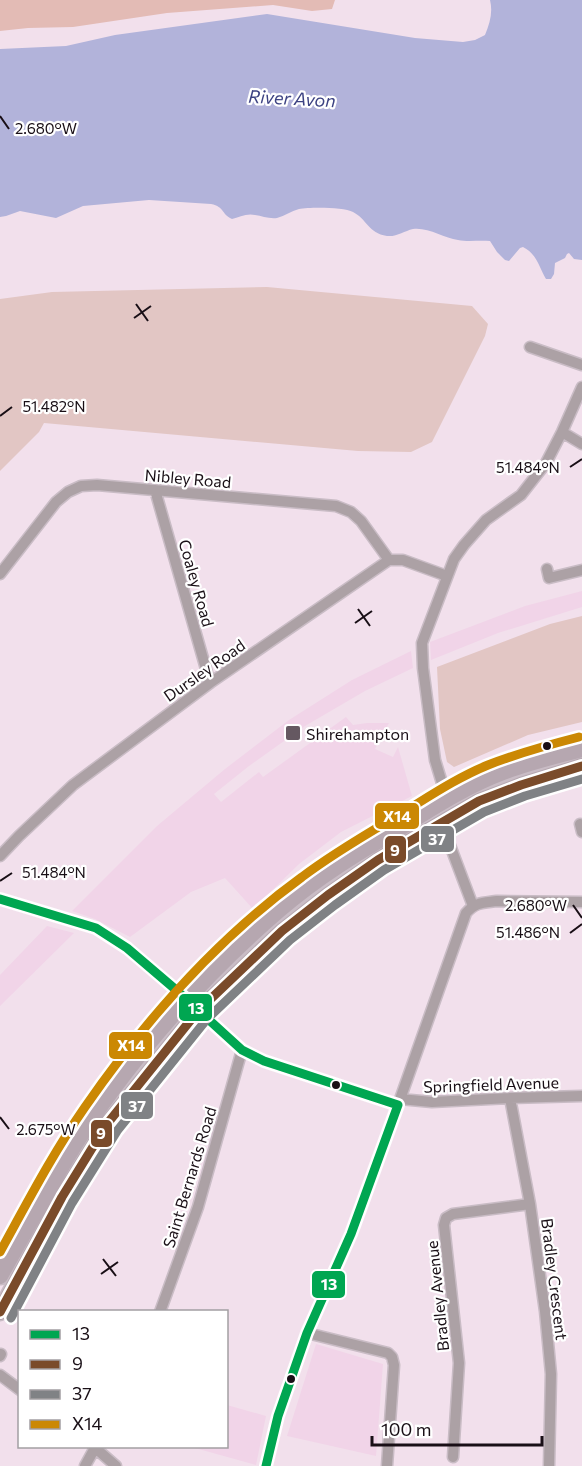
<svg xmlns="http://www.w3.org/2000/svg" width="582" height="1466" font-family="Commissioner,sans-serif">
	<rect width="100%" height="100%" fill="#f2e0ec"/>
	<path fill="#f1d4e8" d="M582,591V607L498,633L431,660L430,642L525,606Z
		M411,651L413,668L365,691L305,726L249,766L214,794L221,802L259,772L263,777L346,717L353,725L367,723H389L375,749L393,757L398,747L412,796L341,832L299,864L253,909L225,878L191,892L130,937L95,919L72,911L157,826L225,769L289,720L352,680Z
		M47,926L74,933L0,1006V975Z
		M316,1344L383,1364L376,1456L287,1436Z
		M227,1405L266,1416L256,1465L195,1448L196,1447L226,1446Z"/>
	<path fill="#e2c6c4" d="M267,287L472,306L488,324L485,336L432,442L411,452L358,451L44,423L39,432L0,471V299L52,292Z
		M582,616V722L528,735L454,767L447,762L440,729L437,667L550,624Z"/>
	<path fill="#e3bbb5" d="M0,0H335L332,9L312,11L273,5L167,13L73,27L28,28L0,31Z"/>
	<path fill="#b2b3da" d="M490,0H582V260L574,259L569,253L567,254L565,258L555,263L554,274L551,279H546C539,267 537,254 523,247L520,248L509,261L505,260L497,252L490,241C479,240 468,242 458,240C444,238 428,227 413,229C404,231 397,237 387,236C368,233 367,219 353,212C344,207 310,207 299,209C291,211 285,216 277,218C269,219 262,216 255,215C247,213 239,217 232,219C221,214 225,207 211,204L149,200L83,206L56,218L20,211L6,216L0,217V49L66,46L115,35L267,14L415,38L463,42L475,40L485,35C490,23 493,12 490,0Z"/>
	<g fill="none" stroke-linecap="round" stroke-linejoin="round">
		<defs>
			<path id="minor" d="M530,347L582,365
				M562,432L582,444
				M155,490L210,683
				M547,569L549,578L582,570
				M0,574L56,502L68,492L81,486L97,485L336,506L351,512L361,521L389,560
				M450,798L442,783L435,760L423,668L422,643L454,559L464,545L486,520L521,495L546,463L562,432L582,387
				M580,824L582,832
				M448,840L473,906
				M0,856L19,836L73,785L210,683L389,560H403L447,576
				M0,899L96,928L127,948L175,989L242,1050L264,1061L398,1105
				M510,1098L530,1204L545,1311L551,1374L549,1466
				M400,1099L432,1102L510,1098L582,1096
				M160,1312L198,1207L242,1050
				M307,1333L388,1353L392,1357L394,1365L387,1466
				M0,1356L1,1354
				M0,1375L20,1390
				M93,1446L116,1466
				M453,1457L459,1363L444,1225L446,1218L453,1214L530,1204
				M85,1466L96,1446
				M266,1466L278,1416L307,1333L351,1234L398,1105L466,913C476,902 482,903 497,901L582,902"/>
			<path id="highway" d="M0,1276C35,1215 67,1150 110,1093C159,1026 216,964 279,910C317,877 360,851 403,826C435,806 468,785 503,772C529,762 555,756 582,749
				M0,1312L62,1197L107,1124L198,1011L282,931L328,895L378,860L479,801L521,785L582,766"/>
		</defs>
		<use href="#minor" stroke="#c9bcc5" stroke-width="13"/>
		<use href="#highway" stroke="#c9bcc5" stroke-width="19"/>
		<use href="#minor" stroke="#aca1a5" stroke-width="10"/>
		<use href="#highway" stroke="#b6a7b0" stroke-width="16"/>
		<defs>
			<path id="bus-1" d="M0,899L96,928L127,948L175,989L242,1050L264,1061L398,1105
				M266,1466L278,1416L307,1333L351,1234L398,1105"/>
			<path id="bus-2" d="M0,1312L62,1197L107,1124L198,1011L282,931L328,895L378,860L479,801L521,785L582,766"/>
			<path id="bus-3" d="M11,1318L72,1203L117,1131L207,1019L290,940L335,905L384,870L484,812L525,796L582,779"/>
			<path id="bus-4" d="M0,1252C27,1203 53,1153 85,1107C144,1022 218,938 302,877C332,854 365,835 397,816C427,798 456,778 488,765C518,753 548,745 579,737"/>
		</defs>
		<use href="#bus-1" stroke="#fff" stroke-width="14"/>
		<use href="#bus-2" stroke="#fff" stroke-width="14"/>
		<use href="#bus-3" stroke="#fff" stroke-width="14"/>
		<use href="#bus-4" stroke="#fff" stroke-width="14"/>
		<use href="#bus-1" stroke="#00a651" stroke-width="9"/>
		<use href="#bus-2" stroke="#7a4b2a" stroke-width="9"/>
		<use href="#bus-3" stroke="#808285" stroke-width="9"/>
		<use href="#bus-4" stroke="#cb8804" stroke-width="9"/>
	</g>
	<path fill="none" stroke="#190f16" stroke-width="2" d="M0,116L9,129M136,304L148,321M134,318L151,306M0,416L12,407M570,467L582,459M358,609L370,626M355,623L372,611M0,881L12,873M573,905L582,918M570,933L582,924M0,1117L9,1129M103,1259L116,1276M101,1274L118,1262"/>
	<rect fill="#655861" stroke="#fff" stroke-width="2" x="285" y="725" width="16" height="16" rx="3"/>
	<g fill="#190f16" stroke="#fff" stroke-width="2">
		<circle cx="547" cy="746" r="5"/>
		<circle cx="336" cy="1085" r="5"/>
		<circle cx="291" cy="1379" r="5"/>
	</g>
	<g text-anchor="middle" dominant-baseline="central" stroke-width="4.5" stroke-linejoin="round" paint-order="stroke">
		<g font-size="16" fill="#190f16" stroke="#fff">
			<text transform="translate(188 478) rotate(5)">Nibley Road</text>
			<text transform="translate(197 583) rotate(74)">Coaley Road</text>
			<text transform="translate(204 670) rotate(-35)">Dursley Road</text>
			<text transform="translate(491 1084) rotate(-2)">Springfield Avenue</text>
			<text transform="translate(189 1177) rotate(-73)">Saint Bernards Road</text>
			<text transform="translate(555 1279) rotate(83)">Bradley Crescent</text>
			<text transform="translate(437 1296) rotate(-96)">Bradley Avenue</text>
		</g>
		<g font-size="16" fill="#190f16" stroke="#fff" text-anchor="start">
			<text x="306" y="733">Shirehampton</text>
		</g>
		<g font-size="18" font-style="italic" fill="#3c4282" stroke="#fff">
			<text transform="translate(292 98) rotate(3)">River Avon</text>
		</g>
	</g>
	<g font-size="15" text-anchor="middle" fill="#190f16" stroke="#fff" stroke-width="4.5" stroke-linejoin="round" paint-order="stroke">
		<text x="46" y="134">2.680°W</text>
		<text x="54" y="412">51.482°N</text>
		<text x="528" y="473">51.484°N</text>
		<text x="54" y="878">51.484°N</text>
		<text x="536" y="911">2.680°W</text>
		<text x="528" y="938">51.486°N</text>
		<text x="46" y="1135">2.675°W</text>
	</g>
	<g stroke="#fff" stroke-width="2">
		<rect x="374" y="802" width="46" height="28" rx="6" fill="#cb8804"/>
		<rect x="420" y="825" width="35" height="28" rx="6" fill="#808285"/>
		<rect x="384" y="835" width="23" height="29" rx="6" fill="#7a4b2a"/>
		<rect x="178" y="993" width="35" height="29" rx="6" fill="#00a651"/>
		<rect x="108" y="1031" width="45" height="29" rx="6" fill="#cb8804"/>
		<rect x="120" y="1091" width="34" height="29" rx="6" fill="#808285"/>
		<rect x="90" y="1119" width="23" height="29" rx="6" fill="#7a4b2a"/>
		<rect x="311" y="1270" width="35" height="29" rx="6" fill="#00a651"/>
	</g>
	<g font-size="16" text-anchor="middle" font-weight="bold" fill="#fff">
		<text x="397" y="822">X14</text>
		<text x="437" y="845">37</text>
		<text x="395" y="856">9</text>
		<text x="196" y="1014">13</text>
		<text x="131" y="1051">X14</text>
		<text x="137" y="1112">37</text>
		<text x="101" y="1139">9</text>
		<text x="329" y="1290">13</text>
	</g>
	<rect x="18" y="1310" width="210" height="138" fill="#ffffff" stroke="#a39fa2" stroke-width="1.5"/>
	<rect x="30" y="1330" width="30" height="9" fill="#00a651" stroke="#a39fa2" stroke-width="1.5"/>
	<text x="72" y="1340" font-size="18" fill="#190f16">13</text>
	<rect x="30" y="1360" width="30" height="9" fill="#7a4b2a" stroke="#a39fa2" stroke-width="1.5"/>
	<text x="72" y="1370" font-size="18" fill="#190f16">9</text>
	<rect x="30" y="1390" width="30" height="9" fill="#808285" stroke="#a39fa2" stroke-width="1.5"/>
	<text x="72" y="1400" font-size="18" fill="#190f16">37</text>
	<rect x="30" y="1420" width="30" height="9" fill="#cb8804" stroke="#a39fa2" stroke-width="1.5"/>
	<text x="72" y="1430" font-size="18" fill="#190f16">X14</text>
	<path d="M372 1436v9h170v-9" fill="none" stroke="#190f16" stroke-width="3"/>
	<text x="381" y="1436" font-size="18" fill="#190f16" stroke="#ffffff" stroke-width="4.5" paint-order="stroke">100 m</text>
</svg>
